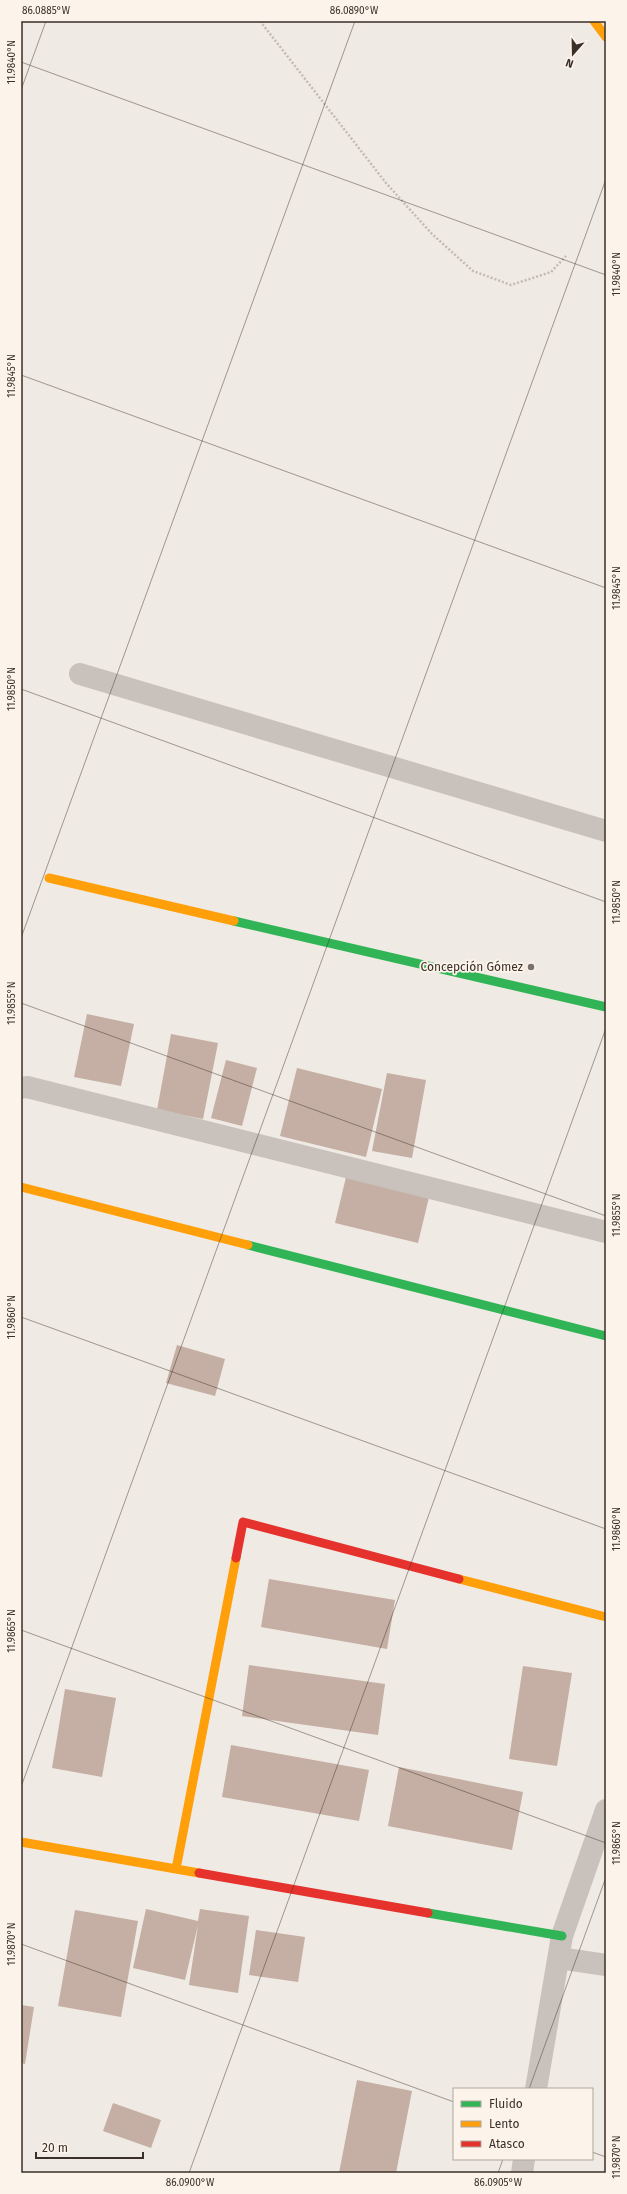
<svg xmlns="http://www.w3.org/2000/svg" width="627" height="2194" font-family="'Fira Sans',sans-serif">
	<rect width="100%" height="100%" fill="#efeae3"/>
	<path fill="#c5aea3" d="M87,1014L134,1024L121,1086L74,1077Z
		M171,1034L218,1043L203,1119L157,1110Z
		M226,1060L257,1068L242,1126L211,1118Z
		M297,1068L382,1089L366,1157L280,1136Z
		M387,1073L426,1080L412,1158L372,1151Z
		M347,1173L430,1193L418,1243L335,1223Z
		M177,1345L225,1359L215,1396L166,1383Z
		M269,1579L395,1600L387,1649L261,1627Z
		M249,1665L385,1684L378,1735L242,1716Z
		M523,1666L572,1673L557,1766L509,1759Z
		M65,1689L116,1698L102,1777L52,1768Z
		M231,1745L369,1770L359,1821L222,1797Z
		M399,1767L523,1792L512,1850L388,1826Z
		M146,1909L198,1921L200,1909L249,1916L238,1993L189,1985L198,1925L185,1980L133,1968Z
		M75,1910L138,1921L121,2017L58,2006Z
		M256,1930L305,1937L298,1982L249,1975Z
		M21,2005L34,2007L25,2064L21,2063Z
		M357,2080L412,2091L396,2173H339Z
		M113,2103L161,2120L151,2148L103,2131Z"/>
	<g fill="none" stroke-linecap="round" stroke-linejoin="round">
		<path stroke="#c2bbb4" stroke-width="2.5" stroke-dasharray="2 2" stroke-linecap="butt" d="M260,21L386,183L432,234L473,271L511,285L551,272L566,256"/>
		<path stroke="#c9c2bc" stroke-width="22" d="M80,674L606,831
			M21,1088L27,1087L606,1232
			M559,1958L606,1965
			M536,2089L562,1936L606,1810
			M522,2173L524,2159"/>
		<path stroke="#30b455" stroke-width="9" d="M234,921L606,1007
			M248,1245L606,1336
			M428,1913L562,1936"/>
		<path stroke="#ff9f0a" stroke-width="9" d="M594,21L606,37
			M49,878L234,921
			M21,1187L248,1245
			M459,1579L606,1617
			M21,1842L199,1873
			M176,1869L236,1558"/>
		<path stroke="#e5322d" stroke-width="9" d="M236,1558L243,1522L459,1579
			M199,1873L428,1913"/>
	</g>
	<path fill="none" stroke="#3b2f29" stroke-width="1" stroke-opacity="0.45" d="M21,62L606,275M21,90L46,21M21,375L606,588M21,689L606,902M21,938L355,21M21,1003L606,1216M21,1317L606,1529M21,1630L606,1843M21,1787L606,179M21,1944L454,2102M529,2089L606,1877M592,2152L606,2157M189,2173L606,1028M498,2173L503,2159"/>
	<circle fill="#7a706a" stroke="#fcf4eb" stroke-width="1.5" cx="531" cy="967" r="4"/>
	<g text-anchor="middle" dominant-baseline="central" stroke-width="3.5" stroke-linejoin="round" paint-order="stroke">
		<g font-size="12" fill="#3b2f29" stroke="#fcf4eb" text-anchor="end">
			<text x="523" y="967">Concepción Gómez</text>
		</g>
	</g>
	<rect width="627" height="2194" fill="none" stroke="#fcf4eb" stroke-width="44"/>
	<rect x="453" y="2088" width="140" height="72" fill="#fcf4eb" stroke="#afa59d"/>
	<rect x="461" y="2101" width="20" height="6" fill="#30b455" stroke="#afa59d"/>
	<text x="489" y="2108" font-size="12" fill="#3b2f29">Fluido</text>
	<rect x="461" y="2121" width="20" height="6" fill="#ff9f0a" stroke="#afa59d"/>
	<text x="489" y="2128" font-size="12" fill="#3b2f29">Lento</text>
	<rect x="461" y="2141" width="20" height="6" fill="#e5322d" stroke="#afa59d"/>
	<text x="489" y="2148" font-size="12" fill="#3b2f29">Atasco</text>
	<g transform="translate(573 54) rotate(200)" stroke="#fcf4eb" stroke-width="3" paint-order="stroke">
	<path d="M0-3L7 15L0 10L-7 15Z" fill="#3b2f29"/>
	<text y="-6" font-size="11" font-weight="bold" text-anchor="middle" fill="#3b2f29">N</text>
	</g>
	<path d="M36 2152v6h107v-6" fill="none" stroke="#3b2f29" stroke-width="2"/>
	<text x="42" y="2152" font-size="12" fill="#3b2f29" stroke="#fcf4eb" stroke-width="3" paint-order="stroke">20 m</text>
	<rect x="22" y="22" width="583" height="2150" fill="none" stroke="#3b2f29" stroke-width="1.5"/>
	<g font-size="10" text-anchor="middle" fill="#3b2f29">
		<text x="46" y="14">86.0885°W</text>
		<text x="354" y="14">86.0890°W</text>
		<text transform="translate(11 62) rotate(-90)" y="4">11.9840°N</text>
		<text transform="translate(616 274) rotate(-90)" y="4">11.9840°N</text>
		<text transform="translate(11 376) rotate(-90)" y="4">11.9845°N</text>
		<text transform="translate(616 588) rotate(-90)" y="4">11.9845°N</text>
		<text transform="translate(11 689) rotate(-90)" y="4">11.9850°N</text>
		<text transform="translate(616 902) rotate(-90)" y="4">11.9850°N</text>
		<text transform="translate(11 1003) rotate(-90)" y="4">11.9855°N</text>
		<text transform="translate(616 1215) rotate(-90)" y="4">11.9855°N</text>
		<text transform="translate(11 1317) rotate(-90)" y="4">11.9860°N</text>
		<text transform="translate(616 1529) rotate(-90)" y="4">11.9860°N</text>
		<text transform="translate(11 1631) rotate(-90)" y="4">11.9865°N</text>
		<text transform="translate(616 1843) rotate(-90)" y="4">11.9865°N</text>
		<text transform="translate(11 1944) rotate(-90)" y="4">11.9870°N</text>
		<text transform="translate(616 2157) rotate(-90)" y="4">11.9870°N</text>
		<text x="190" y="2186">86.0900°W</text>
		<text x="498" y="2186">86.0905°W</text>
	</g>
</svg>
